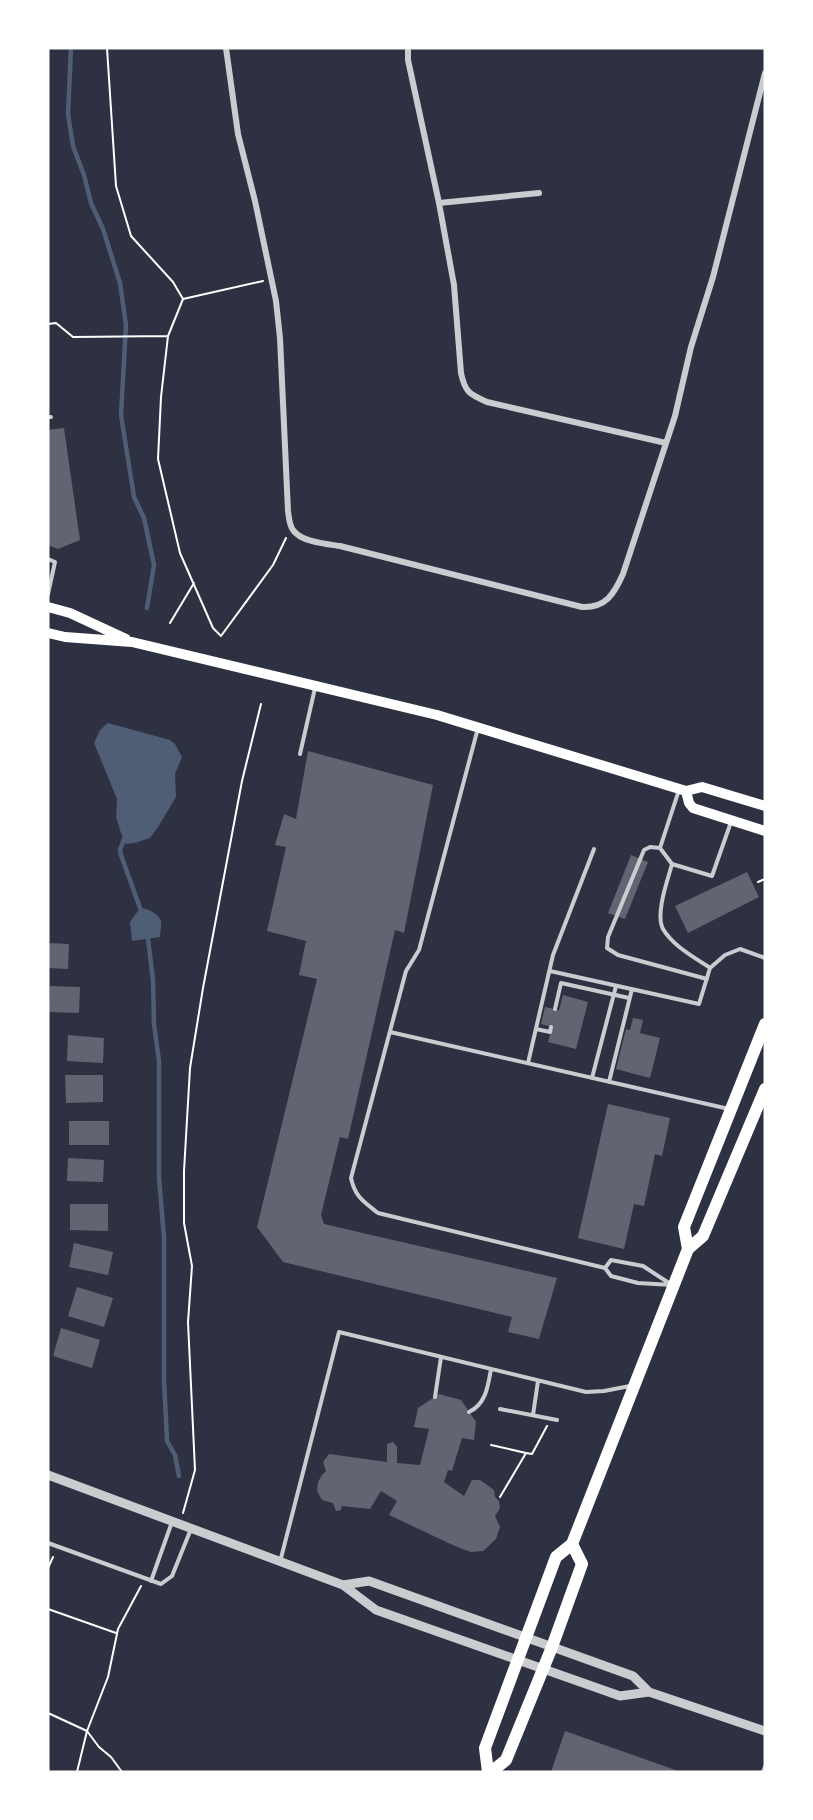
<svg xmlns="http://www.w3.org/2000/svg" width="813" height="1820" font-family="Montserrat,sans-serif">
	<rect width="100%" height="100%" fill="#2d3142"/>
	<path fill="#4f5d75" d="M108,723L170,740L175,744L182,757L175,774L176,797L158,827L150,838L135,843L126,844L121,833L116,817L117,799L94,743L100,730Z
		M140,908C147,908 158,913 161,921C162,926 160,933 160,937L132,941L130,922Z"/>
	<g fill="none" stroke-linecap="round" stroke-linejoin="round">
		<path stroke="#4f5d75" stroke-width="4.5" d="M71,48L68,114L73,146L84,175L91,203L103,229L120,283L126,325L121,415L134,497L144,518L154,565L147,608
			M124,839L120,850L121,855L140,908
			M148,939L153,980L154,1024L159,1061V1177L164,1238V1380L167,1441L175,1455L179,1476"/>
	</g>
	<path fill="#626471" d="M64,428L80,540L58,549L48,545V430Z
		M308,751L433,785L404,933L395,930L348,1139L340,1137L321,1215L324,1224L557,1278L539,1339L508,1332L512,1317L283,1262L257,1227L317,979L299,975L306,941L267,931L286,847L275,845L284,814L296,819Z
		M631,855L648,862L625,919L608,913Z
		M747,872L759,897L688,933L675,906Z
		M48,943L69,944L68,969L48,968Z
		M50,986L80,987L79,1013L49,1012Z
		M563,995L588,1002L576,1049L548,1042L552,1027L541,1024L545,1007L559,1010Z
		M633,1018L643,1020L640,1033L660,1038L650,1078L616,1069L626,1029L630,1030Z
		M68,1035L104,1038L103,1063L67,1061Z
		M65,1075H103V1102L66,1103Z
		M608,1104L670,1118L662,1156L655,1154L644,1206L634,1204L624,1249L578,1238Z
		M69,1121H109V1145H69Z
		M68,1158L104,1160L103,1182L67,1181Z
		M70,1204H108V1231L70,1230Z
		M74,1243L113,1252L108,1275L69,1267Z
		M77,1287L113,1298L104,1327L68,1316Z
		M61,1328L100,1340L92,1368L53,1356Z
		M439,1394L461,1400L476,1422L474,1440L462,1438L452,1471L448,1470L444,1482L464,1496L472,1480H480L494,1490L495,1497L499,1501L500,1508L495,1516L500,1527L496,1539L483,1551L471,1552L457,1547L389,1515L397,1501L381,1491L370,1509L342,1506L341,1510L336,1511L333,1503L322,1500L317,1491L318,1482L322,1475L326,1471L323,1462L329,1454L387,1462V1444L393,1442L397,1447V1463L420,1465L429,1429L414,1427L418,1408Z
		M565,1731L681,1772H551Z"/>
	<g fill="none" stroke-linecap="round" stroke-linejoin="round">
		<path stroke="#fff" stroke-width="2" d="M107,48L116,186L131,236L173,282L183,299L168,336L161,397L158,459L180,553L213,628L221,636L273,565L286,538
			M183,299L263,281
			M48,324L56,323L73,337L168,336
			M170,623L194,583
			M758,882L765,879
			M491,1445L526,1453
			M500,1497L526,1453L532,1454L547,1426
			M183,1513L195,1470L188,1322L192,1266L184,1223V1171L190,1068L203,988L242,781L261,704
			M48,1568L53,1557
			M48,1609L116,1633
			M48,1713L87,1731L99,1747L111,1757L122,1772
			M77,1772L87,1731L108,1677L118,1629L141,1586"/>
		<path stroke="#caccd0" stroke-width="4" d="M48,417H51
			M48,559L55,562L48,594
			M478,728L419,950L406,971L351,1178C355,1197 364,1202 378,1213L605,1268L611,1276L638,1283L672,1285
			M300,754L315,688
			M679,790L660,848L672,864L712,876L731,822
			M660,848L650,847L644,850L608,937L607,948L618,955L707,979
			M672,864C668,879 655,914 663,929C673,946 694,957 710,968L725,955L740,949L765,958
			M550,971L699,1004L710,968
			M555,1009L561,983L629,998
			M536,1029L550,1032L551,1027
			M390,1032L729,1109
			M528,1063L553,955L594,849
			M592,1078L616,986
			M609,1082L632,989
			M605,1268L611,1260L643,1266L672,1285
			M435,1397L441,1357
			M500,1409L557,1420
			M469,1412C486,1404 488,1386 491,1369
			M533,1415L538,1381
			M48,1543L161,1584L172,1576L191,1529
			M280,1562L339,1332L586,1392L604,1391L630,1386
			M151,1581L172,1522
			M763,1772L765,1767"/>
		<path stroke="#caccd0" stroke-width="6" d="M226,48L238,134L255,201L276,301L280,338L288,511C289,517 289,525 293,530C301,542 326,544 340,546L582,607C606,608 614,594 623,574L675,416L691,347L713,277L765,73
			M408,48V60L439,203L454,285L461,373C465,392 469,394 487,402L666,443
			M439,203L539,193"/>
		<path stroke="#caccd0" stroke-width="9" d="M48,1475L343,1585L376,1610L620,1696L649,1692L765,1731
			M343,1585L369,1581L633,1676L649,1692"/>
		<path stroke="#fff" stroke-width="10" d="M48,607L70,613L126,639
			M48,633L65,637L132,642L437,715L686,791L702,787L765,806
			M686,791L689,803L693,808L765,831"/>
		<path stroke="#fff" stroke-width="12" d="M688,1249L684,1227L765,1024
			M488,1772L485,1748L556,1557L572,1544L688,1249L703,1236L765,1089
			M491,1772L506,1760L552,1647L582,1564L572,1544"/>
	</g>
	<rect width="813" height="1820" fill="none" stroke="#ffffff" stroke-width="99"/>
</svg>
